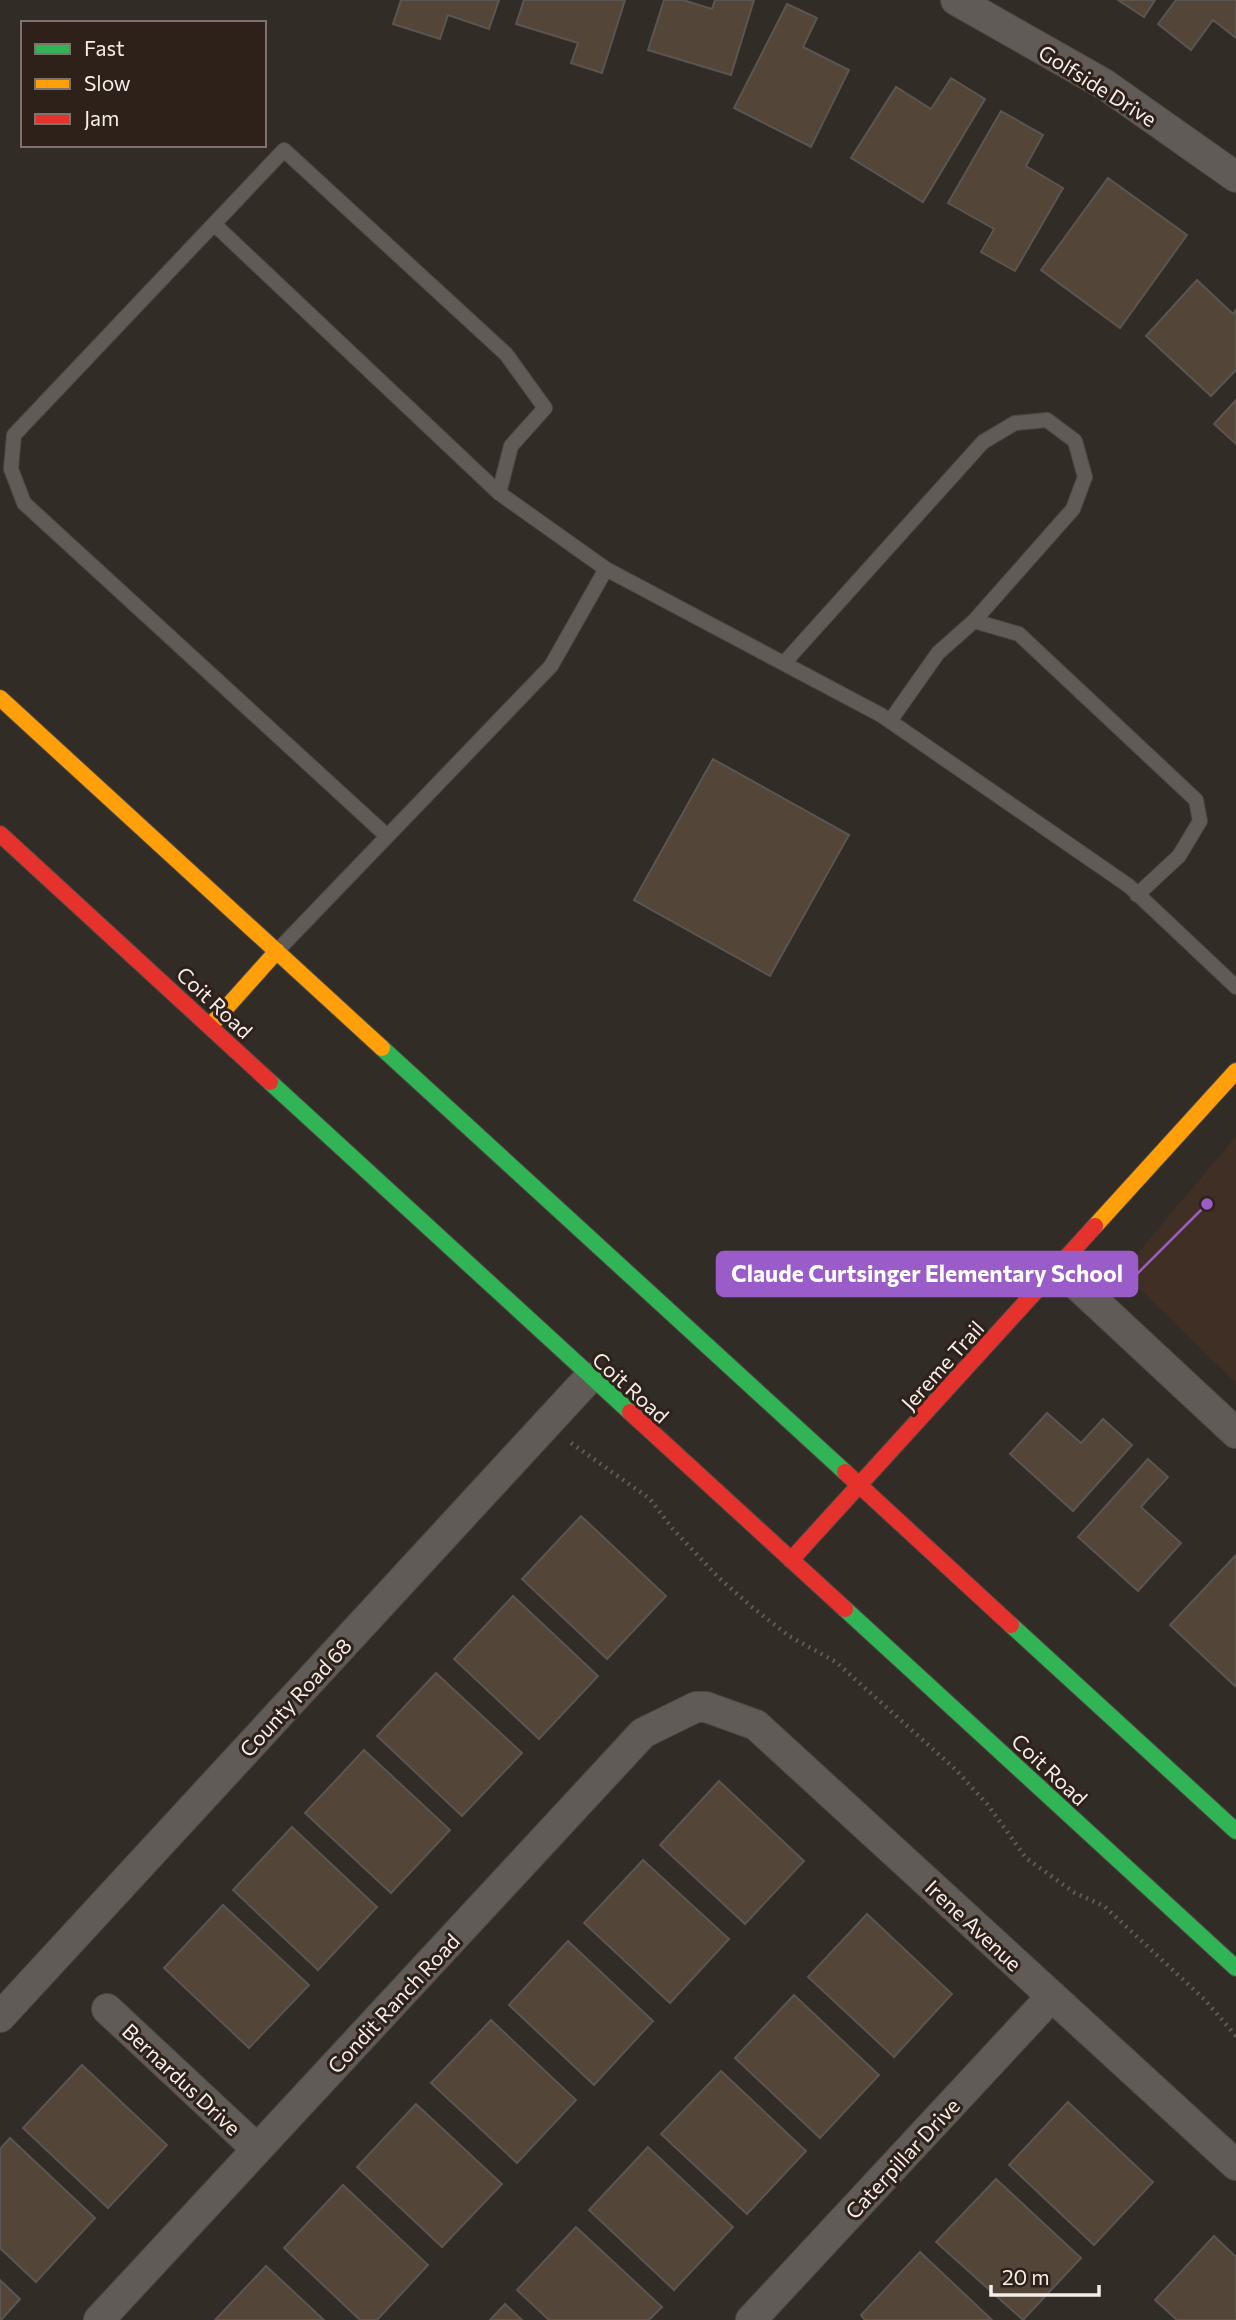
<svg xmlns="http://www.w3.org/2000/svg" width="1236" height="2320" font-family="Commissioner,sans-serif">
	<rect width="100%" height="100%" fill="#322c27"/>
	<path fill="#402f24" d="M1236,1136V1383L1122,1272Z"/>
	<path fill="#534639" stroke="#5b5551" stroke-width="2" d="M401,0H499L489,29L448,15L440,39L393,24Z
		M524,0H625L602,73L571,63L578,43L516,24Z
		M664,0H683L712,9L715,0H754L731,75L648,50Z
		M1118,0H1155L1144,17Z
		M1176,0H1236V38L1213,20L1191,50L1158,24Z
		M787,4L817,18L803,47L849,70L811,147L734,108Z
		M951,78L985,99L923,202L851,158L896,87L931,109Z
		M1001,111L1043,135L1026,166L1063,188L1015,271L981,252L994,229L948,203Z
		M1108,178L1187,235L1120,328L1041,270Z
		M1197,280L1233,314L1236,310V370L1211,396L1146,336Z
		M1236,400V444L1214,424Z
		M713,759L849,835L770,976L634,900Z
		M1047,1413L1081,1443L1103,1419L1132,1445L1073,1511L1010,1454Z
		M1148,1459L1168,1477L1141,1507L1181,1543L1138,1591L1078,1537Z
		M581,1516L666,1596L607,1659L522,1579Z
		M1236,1555V1685L1235,1686L1170,1625Z
		M513,1596L598,1676L539,1739L454,1659Z
		M436,1673L522,1753L462,1816L377,1736Z
		M364,1750L450,1830L391,1893L305,1813Z
		M719,1781L804,1861L745,1924L660,1845Z
		M292,1827L377,1907L318,1970L233,1890Z
		M643,1860L729,1939L670,2003L584,1923Z
		M223,1905L309,1985L249,2048L164,1968Z
		M867,1914L952,1994L894,2057L808,1977Z
		M568,1941L653,2021L594,2085L509,2005Z
		M794,1995L879,2075L820,2138L735,2058Z
		M491,2020L576,2100L517,2163L431,2083Z
		M82,2065L167,2145L108,2208L23,2128Z
		M721,2071L806,2151L747,2214L661,2134Z
		M1068,2102L1153,2182L1094,2245L1009,2165Z
		M416,2104L502,2184L442,2247L357,2167Z
		M10,2138L95,2218L36,2282L0,2248V2149Z
		M648,2147L733,2227L674,2290L589,2210Z
		M996,2179L1081,2258L1023,2320L936,2242Z
		M343,2185L428,2265L377,2320H360L284,2248Z
		M576,2227L662,2307L649,2320H549L517,2290Z
		M1214,2236L1236,2257V2320H1177L1155,2300Z
		M920,2252L992,2320H865L861,2315Z
		M266,2266L324,2320H215Z
		M0,2280L20,2299L1,2320H0Z
		M505,2304L522,2320H490Z"/>
	<g fill="none" stroke-linecap="round" stroke-linejoin="round">
		<defs>
			<path id="lane" d="M214,224L499,493
				M784,663L983,442L1015,423L1047,420L1075,441L1085,477L1073,509L974,621
				M890,721L938,653L974,621L1019,634L1196,800L1200,821L1179,856L1137,895
				M387,836L24,503L11,469L14,435L284,150L506,354L545,408L511,446L499,493L606,569
				M278,950L551,666L606,569L881,715L1129,886L1236,987"/>
			<path id="street" d="M956,0L1104,84L1236,177
				M1059,1268L1236,1433
				M107,2009L257,2149
				M0,2017L589,1378
				M99,2320L643,1733L696,1707H706L756,1725L1236,2165
				M751,2320L1052,1996"/>
			<path id="fast" d="M382,1048L845,1472
				M270,1082L630,1412
				M845,1609L1236,1968
				M1011,1625L1236,1831"/>
			<path id="slow" d="M0,698L382,1048
				M210,1026L277,951
				M1095,1226L1236,1071"/>
			<path id="jam" d="M0,834L270,1082
				M630,1412L845,1609
				M845,1472L1011,1625
				M791,1560L1095,1226"/>
		</defs>
		<use href="#lane" stroke="#4e4844" stroke-width="16"/>
		<use href="#street" stroke="#4e4844" stroke-width="32"/>
		<use href="#fast" stroke="#4e4844" stroke-width="18"/>
		<use href="#slow" stroke="#4e4844" stroke-width="18"/>
		<use href="#jam" stroke="#4e4844" stroke-width="18"/>
		<path stroke="#5f5b57" stroke-width="4.5" stroke-dasharray="2 5" stroke-linecap="butt" d="M571,1443L650,1499L672,1528L719,1578L752,1607L789,1636L836,1662L955,1769L988,1805L1026,1858L1075,1893L1104,1906L1205,2000L1236,2036"/>
		<use href="#lane" stroke="#605b57" stroke-width="14"/>
		<use href="#street" stroke="#605b57" stroke-width="30"/>
		<use href="#fast" stroke="#30b455" stroke-width="16"/>
		<use href="#slow" stroke="#ff9f0a" stroke-width="16"/>
		<use href="#jam" stroke="#e5322d" stroke-width="16"/>
	</g>
	<g text-anchor="middle" dominant-baseline="central" stroke-width="6" stroke-linejoin="round" paint-order="stroke">
		<g font-size="21" fill="#f6ede8" stroke="#2d2119">
			<text transform="translate(1098 85) rotate(32)">Golfside Drive</text>
			<text transform="translate(215 1002) rotate(43)">Coit Road</text>
			<text transform="translate(942 1365) rotate(-48)">Jereme Trail</text>
			<text transform="translate(631 1387) rotate(42)">Coit Road</text>
			<text transform="translate(295 1697) rotate(-47)">County Road 68</text>
			<text transform="translate(1050 1769) rotate(43)">Coit Road</text>
			<text transform="translate(974 1925) rotate(43)">Irene Avenue</text>
			<text transform="translate(393 2003) rotate(-47)">Condit Ranch Road</text>
			<text transform="translate(182 2079) rotate(43)">Bernardus Drive</text>
			<text transform="translate(902 2158) rotate(-47)">Caterpillar Drive</text>
		</g>
	</g>
	<path fill="none" stroke="#9a5cc9" stroke-width="2.5" d="M1207 1204L1137 1274"/>
	<circle fill="#9a5cc9" stroke="#2d2119" stroke-width="2.5" cx="1207" cy="1204" r="7"/>
	<rect fill="#9a5cc9" stroke="#9a5cc9" stroke-width="2.5" x="717" y="1252" width="420" height="44" rx="7"/>
	<g font-size="23" text-anchor="middle" font-weight="bold" fill="#fff">
		<text x="927" y="1282">Claude Curtsinger Elementary School</text>
	</g>
	<rect x="21" y="21" width="245" height="126" fill="#2d2119" stroke="#7d736c" stroke-width="2"/>
	<rect x="35" y="44" width="35" height="10" fill="#30b455" stroke="#7d736c" stroke-width="2"/>
	<text x="84" y="56" font-size="21" fill="#f6ede8">Fast</text>
	<rect x="35" y="79" width="35" height="10" fill="#ff9f0a" stroke="#7d736c" stroke-width="2"/>
	<text x="84" y="91" font-size="21" fill="#f6ede8">Slow</text>
	<rect x="35" y="114" width="35" height="10" fill="#e5322d" stroke="#7d736c" stroke-width="2"/>
	<text x="84" y="126" font-size="21" fill="#f6ede8">Jam</text>
	<path d="M991 2285v10h108v-10" fill="none" stroke="#f6ede8" stroke-width="3.5"/>
	<text x="1002" y="2285" font-size="21" fill="#f6ede8" stroke="#2d2119" stroke-width="5" paint-order="stroke">20 m</text>
</svg>
